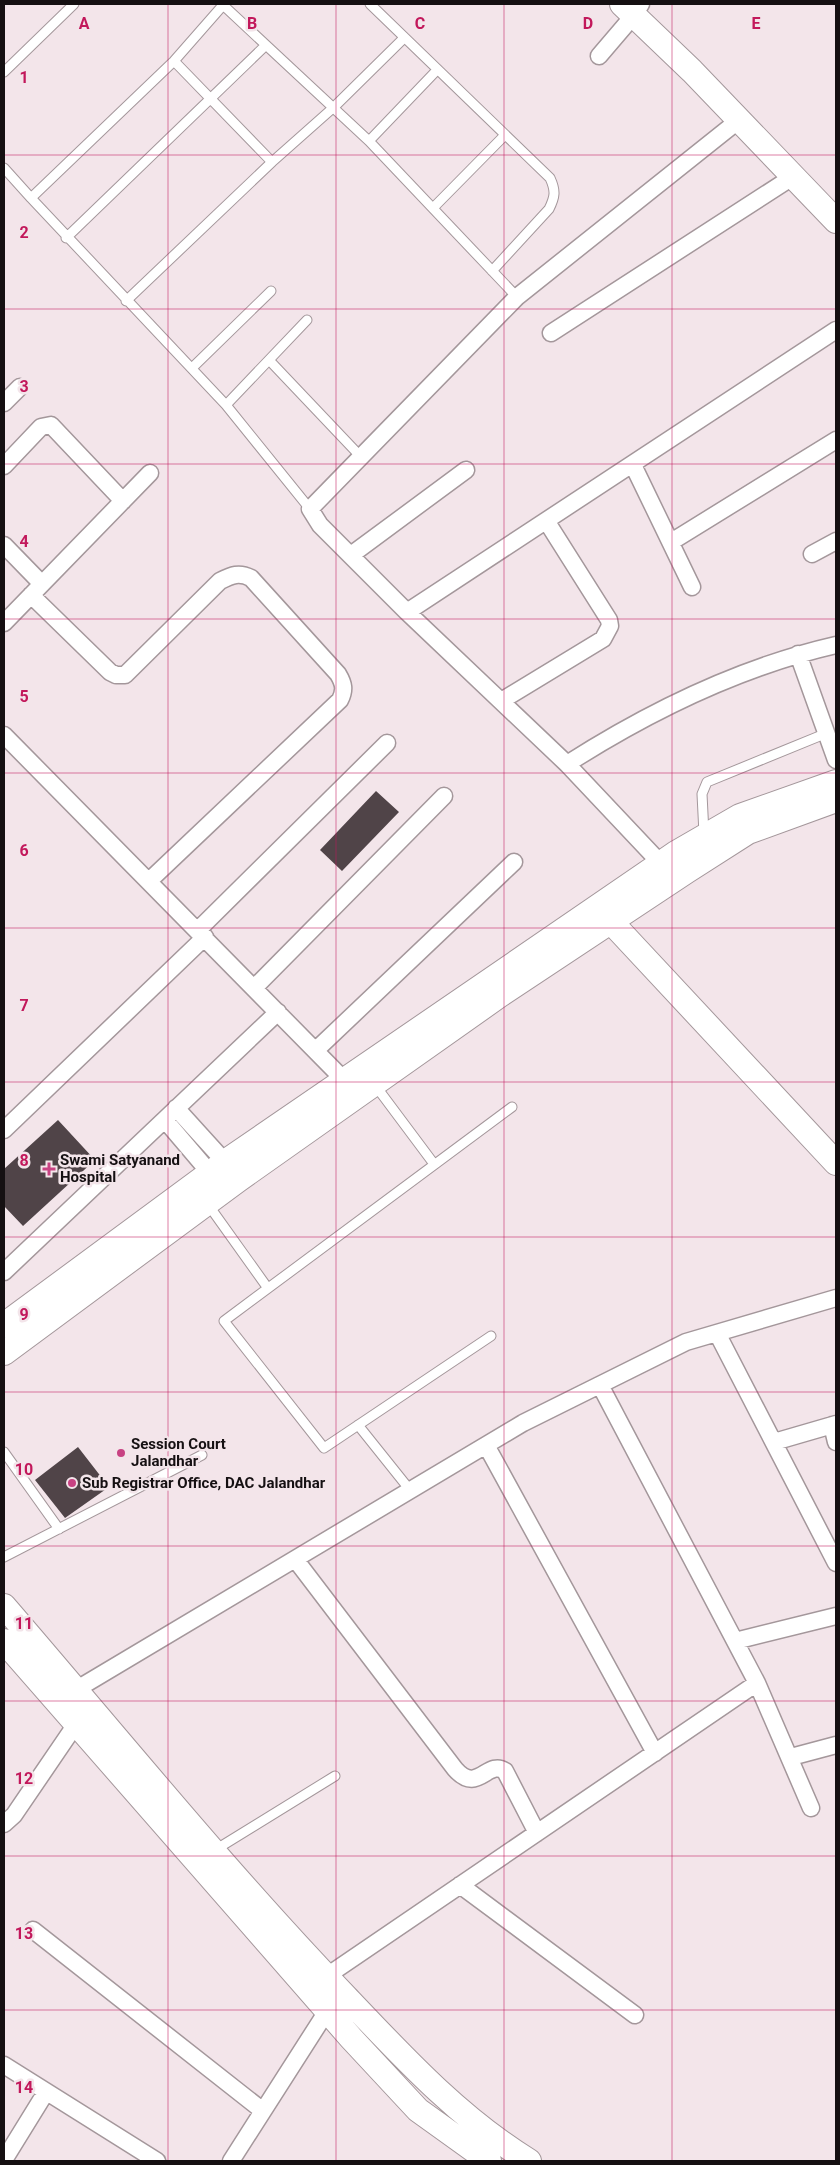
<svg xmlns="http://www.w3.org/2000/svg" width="840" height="2165" font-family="Roboto,sans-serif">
	<rect width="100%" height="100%" fill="#f3e5ea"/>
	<path fill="#504448" d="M376,791L399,812L342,871L320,850Z
		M58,1120L95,1160L23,1226L4,1206V1169Z
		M78,1447L109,1487L65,1518L35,1480Z"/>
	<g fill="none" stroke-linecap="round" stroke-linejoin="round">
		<defs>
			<path id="lane" d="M370,4L550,178C556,191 555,197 549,209L492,271
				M223,5L369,141L517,297
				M174,61L272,162L334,107L404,38
				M4,72L74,4
				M369,141L437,70
				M4,168L31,198L174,61L224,4
				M31,198L226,405L310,509
				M433,208L505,135
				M66,238L266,45
				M126,301L272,162
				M269,360L362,458
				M192,368L271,291
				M226,405L307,320
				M704,834L702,794L707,782L827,733
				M375,1085L434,1164
				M207,1203L267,1287
				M491,1336L324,1448L224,1321L512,1107
				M358,1425L410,1490
				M4,1452L59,1529
				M4,1557L202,1455
				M215,1850L335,1776"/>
			<path id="street" d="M599,56L634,15L641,4
				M551,333L794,176
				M4,403L20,387
				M633,465L692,587
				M4,466L41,427L51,425L123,501
				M671,542L836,440
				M4,545L42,584
				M812,554L836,541
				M351,555L466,470
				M31,595L110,672L116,675H125L220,581C232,575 239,572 251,578L338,674C344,684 345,690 340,700L149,881
				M407,612L836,330
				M4,623L150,473
				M798,654L836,760
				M501,701L603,639L610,626L609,620L547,522
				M4,735L351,1087
				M567,764C650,711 740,667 836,645
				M667,870L567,764L407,612L320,525L310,509L517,297L739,120
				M198,930L387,743
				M254,988L444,796
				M316,1050L514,862
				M176,1108L225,1162
				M165,1120L210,1173
				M4,1130L205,937
				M4,1272L278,1012
				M717,1333L836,1563
				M600,1385L757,1683L811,1808
				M832,1425L836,1442
				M774,1442L836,1424
				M486,1445L655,1753
				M295,1559L455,1769C478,1795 487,1759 505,1771L537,1833
				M735,1641L836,1616
				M67,1695L523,1423L686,1342L836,1298
				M791,1757L836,1745
				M4,1824L14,1815L76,1724
				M460,1885L635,2015
				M33,1930L263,2111
				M318,1982L757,1683
				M4,2065L157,2161
				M4,2160L46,2092
				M231,2161L327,2011L334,2004"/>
			<path id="secondary" d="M622,4L692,71L836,221
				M600,910L836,1163
				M4,1325L225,1162L676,853L740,816L836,782
				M4,1353L238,1180L500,995L687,871L748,832L836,800
				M4,1606C117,1737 226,1872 346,1997C402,2056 459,2118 529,2161
				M4,1641L351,2038L418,2110L489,2161"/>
		</defs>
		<use href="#lane" stroke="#a4979b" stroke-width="11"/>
		<use href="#street" stroke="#a4979b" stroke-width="19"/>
		<use href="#secondary" stroke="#a4979b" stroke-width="26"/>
		<use href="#lane" stroke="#fff" stroke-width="9"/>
		<use href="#street" stroke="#fff" stroke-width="16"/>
		<use href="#secondary" stroke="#fff" stroke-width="24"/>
	</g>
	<path fill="none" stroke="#c2185b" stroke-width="1" stroke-opacity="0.55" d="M168,4V2161M336,4V2161M504,4V2161M672,4V2161M4,155H836M4,309H836M4,464H836M4,619H836M4,773H836M4,928H836M4,1082H836M4,1237H836M4,1392H836M4,1546H836M4,1701H836M4,1856H836M4,2010H836"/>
	<g fill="#c84283" stroke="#f3e5ea" stroke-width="2">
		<path d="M46.5 1161.5h5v5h5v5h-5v5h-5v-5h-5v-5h5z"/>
		<circle cx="121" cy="1453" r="5"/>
		<circle cx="72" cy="1483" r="5"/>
	</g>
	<g text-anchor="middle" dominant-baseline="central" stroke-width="5" stroke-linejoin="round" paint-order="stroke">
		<g font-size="15" font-weight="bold" fill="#151012" stroke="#f3e5ea" text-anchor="start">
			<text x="60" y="1160">Swami Satyanand<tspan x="60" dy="17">Hospital</tspan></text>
			<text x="131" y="1444">Session Court<tspan x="131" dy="17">Jalandhar</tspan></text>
			<text x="82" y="1483">Sub Registrar Office, DAC Jalandhar</text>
		</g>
	</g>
	<g font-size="16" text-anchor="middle" font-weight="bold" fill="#c2185b" stroke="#f3e5ea" stroke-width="5" stroke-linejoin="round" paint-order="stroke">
		<text x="84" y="29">A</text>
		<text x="252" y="29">B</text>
		<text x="420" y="29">C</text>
		<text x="588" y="29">D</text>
		<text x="756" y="29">E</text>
		<text x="24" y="83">1</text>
		<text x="24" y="238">2</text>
		<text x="24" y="392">3</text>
		<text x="24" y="547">4</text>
		<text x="24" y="702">5</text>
		<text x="24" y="856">6</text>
		<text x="24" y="1011">7</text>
		<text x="24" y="1166">8</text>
		<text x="24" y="1320">9</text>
		<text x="24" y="1475">10</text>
		<text x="24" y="1629">11</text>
		<text x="24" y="1784">12</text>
		<text x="24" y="1939">13</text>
		<text x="24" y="2093">14</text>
	</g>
	<rect width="840" height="2165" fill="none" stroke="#151012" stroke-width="10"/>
</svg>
